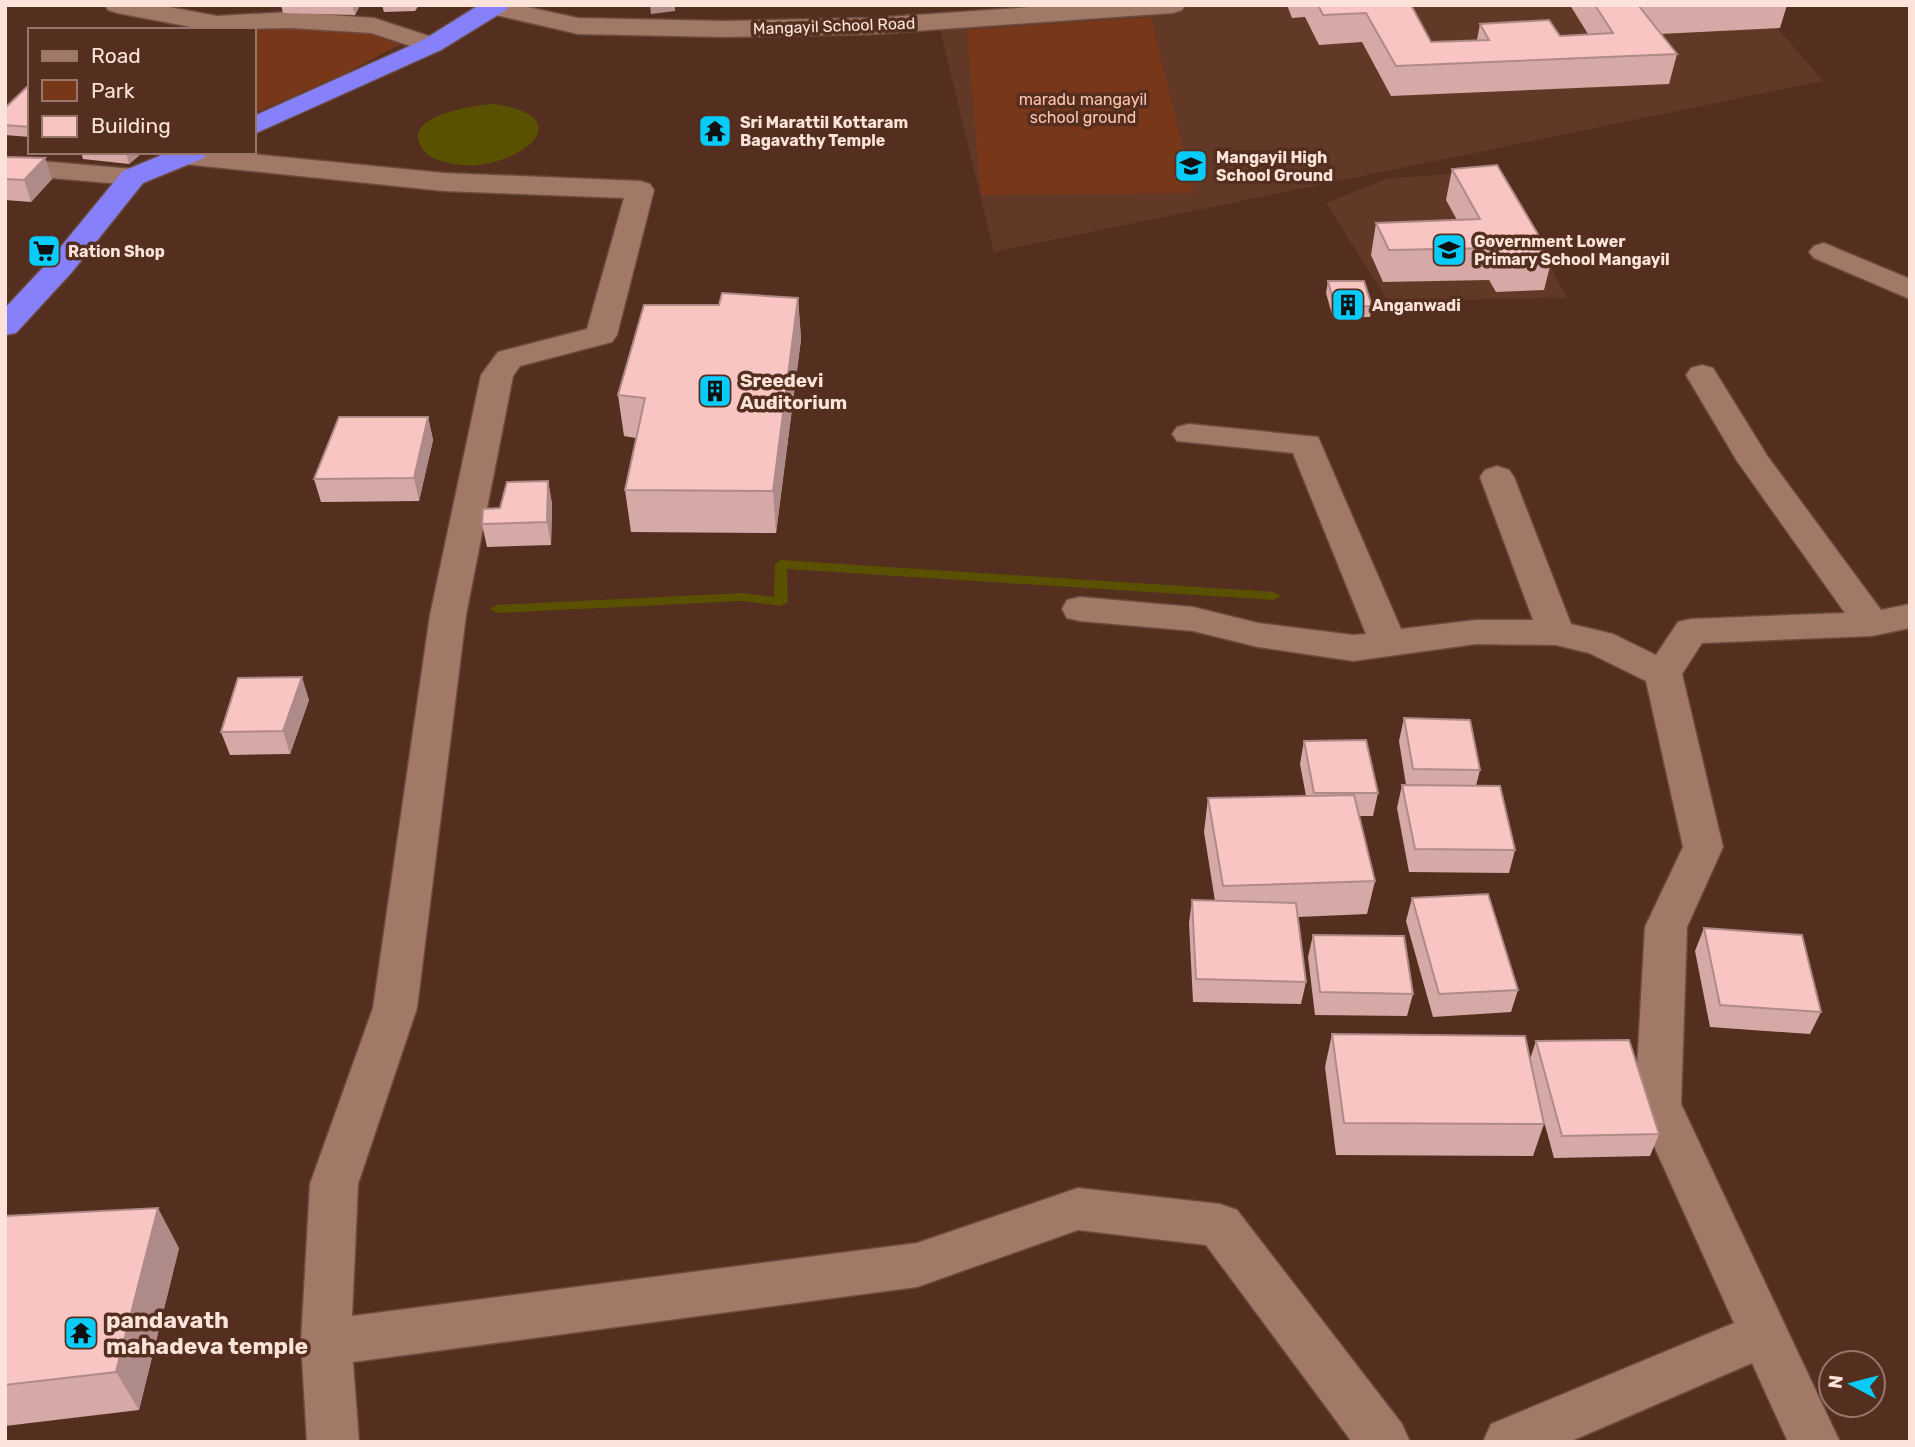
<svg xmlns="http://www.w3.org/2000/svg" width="1915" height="1447" font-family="Rubik,sans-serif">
	<rect width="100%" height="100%" fill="#542f20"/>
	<path fill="#623826" d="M1217,5H1758L1823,81L994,252L938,21Z
		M1499,170L1567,298L1388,301L1326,203L1386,179Z"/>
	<path fill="#79371a" d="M1151,17L1194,193L981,195L967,30Z
		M260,24L353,27L401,44L340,76L254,113V30H241Z"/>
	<path fill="#5a5100" d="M493,104C592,117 508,178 448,163C438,160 427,157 421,147C402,115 476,105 493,104Z"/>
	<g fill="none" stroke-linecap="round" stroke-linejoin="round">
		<path fill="#5a5100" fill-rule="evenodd" d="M781,560L1274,592L1281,596L1274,600L787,569L788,602L781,606L742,601L497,613L490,609L497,605L742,593L774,597L775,564Z"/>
		<defs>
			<path id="street" d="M105,5H158L217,16L290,12L374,18L441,40L445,45L441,50L432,53L371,33L290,28L207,30L117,13L108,10Z
				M485,5H518L578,18L724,21L872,18L1061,5H1185L1182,10L1173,13L872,34L724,37L578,34L487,13L483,8Z
				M173,152H230L444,173L640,181L650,184L654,190L617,335L612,342L520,366L513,376L466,615L417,1008L358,1184L352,1316L917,1243L1078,1188L1220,1204L1237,1210L1402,1424L1410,1442H1352L1206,1245L1078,1230L917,1287L353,1362L359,1442H307L301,1342L310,1184L373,1008L430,615L481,375L498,352L587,329L624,198L444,191L184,164L174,162L170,156Z
				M5,158L133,169L143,171L147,177L143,183L133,185L5,174Z
				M1824,243L1910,279V299L1814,258L1809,252L1814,246Z
				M1702,365L1713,368L1768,457L1881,610L1910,604V628L1872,636L1702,643L1682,674L1723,847L1687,927L1681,1104L1840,1442H1788L1752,1363L1569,1442H1483L1491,1424L1734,1323L1635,1104L1645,927L1683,847L1646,681L1589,653L1556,645L1476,644L1353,661L1258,647L1193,631L1080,621L1067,618L1062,609L1067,600L1080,597L1193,607L1258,623L1353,635L1366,634L1293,453L1177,441L1172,434L1177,427L1189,424L1318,437L1401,629L1476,620H1533L1480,477L1485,470L1497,466L1509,470L1514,477L1571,624L1613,634L1656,655L1678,622L1691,619L1845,613L1737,461L1686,375L1691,368Z"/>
			<path id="highway" d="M479,5H509L506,10L441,50L254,134V116L423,40Z
				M169,152H208L204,158L143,183L72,272L16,333L5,335V308L50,260L123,171Z"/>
		</defs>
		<use href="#street" stroke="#6b4b3e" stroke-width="3"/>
		<use href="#highway" stroke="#6b4b3e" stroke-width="3"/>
		<use href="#street" fill="#a27867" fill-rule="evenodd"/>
		<use href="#highway" fill="#8681fb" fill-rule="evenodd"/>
	</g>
	<path fill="#d6a9a7" d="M281,5H360L355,15L283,13Z
		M382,5H419L415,11L384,12Z
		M1287,5H1411L1431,42L1477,40L1480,24L1560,36L1588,34L1570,5H1787L1780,28L1660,34L1677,54L1669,84L1391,96L1362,42L1319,45L1305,17L1292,18Z
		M30,88V137L5,135V108Z
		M81,152H143L129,164L83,159Z
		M5,157L52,179L31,202L5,200Z
		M1452,169L1552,258L1544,290L1496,292L1489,280L1383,282L1371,255L1376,223L1457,220L1446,200Z
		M1328,281L1372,306L1370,317L1333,318L1326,293Z
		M798,298L801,339L776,533L631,532L625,490L636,438L624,436L618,395L719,305Z
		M428,417L433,440L419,501L321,502L314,479Z
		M548,481L552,504L551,545L487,547L482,524L500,508Z
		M309,700L290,754L230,755L221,732Z
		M1404,718L1480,770L1476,786L1515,850L1509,873L1409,872L1397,808L1402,785H1406L1399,741Z
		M1304,741L1378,793L1373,816H1359L1375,881L1367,914L1298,917L1306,982L1301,1004L1193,1002L1189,923L1192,900L1215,901L1204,832L1208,798L1306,796L1300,764Z
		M1412,898L1518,990L1511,1012L1433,1017L1406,921Z
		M1704,928L1821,1012L1810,1034L1710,1027L1695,951Z
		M1313,935L1413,994L1407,1016L1315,1015L1308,957Z
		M1332,1034L1530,1059L1536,1041L1659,1134L1650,1156L1554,1158L1542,1114L1544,1124L1533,1156L1336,1155L1325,1067Z
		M5,1216L179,1248L139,1410L5,1426Z"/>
	<path fill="#ae8a88" d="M352,5H360L355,15Z
		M650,5H675V11L651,14Z
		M127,152H143L129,164L126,153Z
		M45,158L52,179L31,202L24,180Z
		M798,298L801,339L776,533L773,491Z
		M428,417L433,440L419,501L414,478Z
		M548,481L552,504L551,545L547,522Z
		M302,677L309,700L290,754L283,731Z
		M158,1208L179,1248L139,1410L116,1372Z"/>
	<path fill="#f9c5c2" stroke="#ae8a88" stroke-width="2" d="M1318,5H1411L1431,42L1489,40L1480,24L1549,20L1560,36L1613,33L1595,5H1638L1677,54L1396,66L1366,13L1323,15Z
		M27,87L30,88V127L5,125V108Z
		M5,157L45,158L24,180L5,179Z
		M1497,165L1552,258L1503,260L1496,248L1389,250L1376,223L1480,219L1452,169Z
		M1328,281H1364L1372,306L1335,307Z
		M722,293L798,298L773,491L625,490L645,398L618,395L644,305H719Z
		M339,417H428L414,478L314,479Z
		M548,481L547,522L482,524L483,509L500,508L507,482Z
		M302,677L283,731L221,732L238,678Z
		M1404,718L1470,720L1480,770L1413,769Z
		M1366,740L1378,793H1314L1304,741Z
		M1402,785L1500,786L1515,850L1415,849Z
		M1354,795L1375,881L1223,886L1208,798Z
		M1488,894L1518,990L1439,994L1412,898Z
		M1192,900L1296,903L1306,982L1196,979Z
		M1704,928L1802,935L1821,1012L1720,1005Z
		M1313,935L1404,936L1413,994L1320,992Z
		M1332,1034L1525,1036L1544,1124L1344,1123Z
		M1629,1040L1659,1134L1562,1136L1536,1041Z
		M158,1208L116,1372L5,1385V1216Z"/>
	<defs>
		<symbol id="temple-square" viewBox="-11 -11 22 22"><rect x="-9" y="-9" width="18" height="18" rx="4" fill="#07cbf9" stroke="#542f20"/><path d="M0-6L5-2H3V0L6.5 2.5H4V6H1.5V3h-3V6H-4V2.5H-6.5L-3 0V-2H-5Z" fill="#111"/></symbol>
		<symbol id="school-square" viewBox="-11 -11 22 22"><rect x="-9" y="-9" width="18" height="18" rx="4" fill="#07cbf9" stroke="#542f20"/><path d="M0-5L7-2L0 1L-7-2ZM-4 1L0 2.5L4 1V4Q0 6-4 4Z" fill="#111"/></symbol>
		<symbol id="supermarket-square" viewBox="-11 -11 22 22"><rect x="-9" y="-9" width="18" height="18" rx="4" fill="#07cbf9" stroke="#542f20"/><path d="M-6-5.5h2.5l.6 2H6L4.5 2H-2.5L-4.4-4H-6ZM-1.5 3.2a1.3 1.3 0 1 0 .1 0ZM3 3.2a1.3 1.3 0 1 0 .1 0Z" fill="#111"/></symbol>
		<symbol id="building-square" viewBox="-11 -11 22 22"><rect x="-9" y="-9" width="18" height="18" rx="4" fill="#07cbf9" stroke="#542f20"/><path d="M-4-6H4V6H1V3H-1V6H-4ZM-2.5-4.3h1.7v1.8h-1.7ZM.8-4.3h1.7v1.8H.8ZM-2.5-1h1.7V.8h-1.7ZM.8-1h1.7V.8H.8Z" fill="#111"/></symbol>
	</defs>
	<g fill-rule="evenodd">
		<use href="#temple-square" x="696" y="112" width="38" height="38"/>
		<use href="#school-square" x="1172" y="147" width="38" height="38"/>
		<use href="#school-square" x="1430" y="231" width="38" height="38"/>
		<use href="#supermarket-square" x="25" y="232" width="38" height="38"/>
		<use href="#building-square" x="1329" y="286" width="38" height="38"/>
		<use href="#building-square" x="696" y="372" width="38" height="38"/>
		<use href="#temple-square" x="62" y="1314" width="38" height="38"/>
	</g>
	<g text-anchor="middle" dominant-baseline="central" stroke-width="7" stroke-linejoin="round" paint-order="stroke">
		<g font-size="16" fill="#fce3da" stroke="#542f20">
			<text transform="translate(834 26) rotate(-2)">Mangayil School Road</text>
		</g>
		<g font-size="16" fill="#fec5ae" stroke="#542f20">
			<text x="1083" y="99">maradu mangayil<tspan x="1083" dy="18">school ground</tspan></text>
		</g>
		<g font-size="16" font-weight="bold" fill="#fce3da" stroke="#542f20" text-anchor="start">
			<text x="740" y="122">Sri Marattil Kottaram<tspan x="740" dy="18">Bagavathy Temple</tspan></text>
			<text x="1216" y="157">Mangayil High<tspan x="1216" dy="18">School Ground</tspan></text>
			<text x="1474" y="241">Government Lower<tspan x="1474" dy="18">Primary School Mangayil</tspan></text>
			<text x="68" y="251">Ration Shop</text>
			<text x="1372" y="305">Anganwadi</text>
		</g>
		<g font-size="19" font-weight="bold" fill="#fce3da" stroke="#542f20" text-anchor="start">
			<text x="740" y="380">Sreedevi<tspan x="740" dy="22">Auditorium</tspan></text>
		</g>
		<g font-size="23" font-weight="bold" fill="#fce3da" stroke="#542f20" text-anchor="start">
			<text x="106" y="1320">pandavath<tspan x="106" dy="26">mahadeva temple</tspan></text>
		</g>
	</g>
	<rect width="1915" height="1447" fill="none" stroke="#fce3da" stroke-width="14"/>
	<rect x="28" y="28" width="228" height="126" fill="#542f20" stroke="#97776a" stroke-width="2"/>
	<rect x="42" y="51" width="35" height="10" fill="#a27867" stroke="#97776a" stroke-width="2"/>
	<text x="91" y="63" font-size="21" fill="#fce3da">Road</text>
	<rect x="42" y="80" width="35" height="21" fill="#79371a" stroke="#97776a" stroke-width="2"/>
	<text x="91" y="98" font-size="21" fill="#fce3da">Park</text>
	<rect x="42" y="116" width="35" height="21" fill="#f9c5c2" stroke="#97776a" stroke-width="2"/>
	<text x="91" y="133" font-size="21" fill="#fce3da">Building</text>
	<g transform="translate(1852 1384) rotate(277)"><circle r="33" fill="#542f20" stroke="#97776a" stroke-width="2"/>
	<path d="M0-5L12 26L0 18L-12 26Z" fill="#07cbf9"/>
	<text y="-10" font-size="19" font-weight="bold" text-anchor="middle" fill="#fce3da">N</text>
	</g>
</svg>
